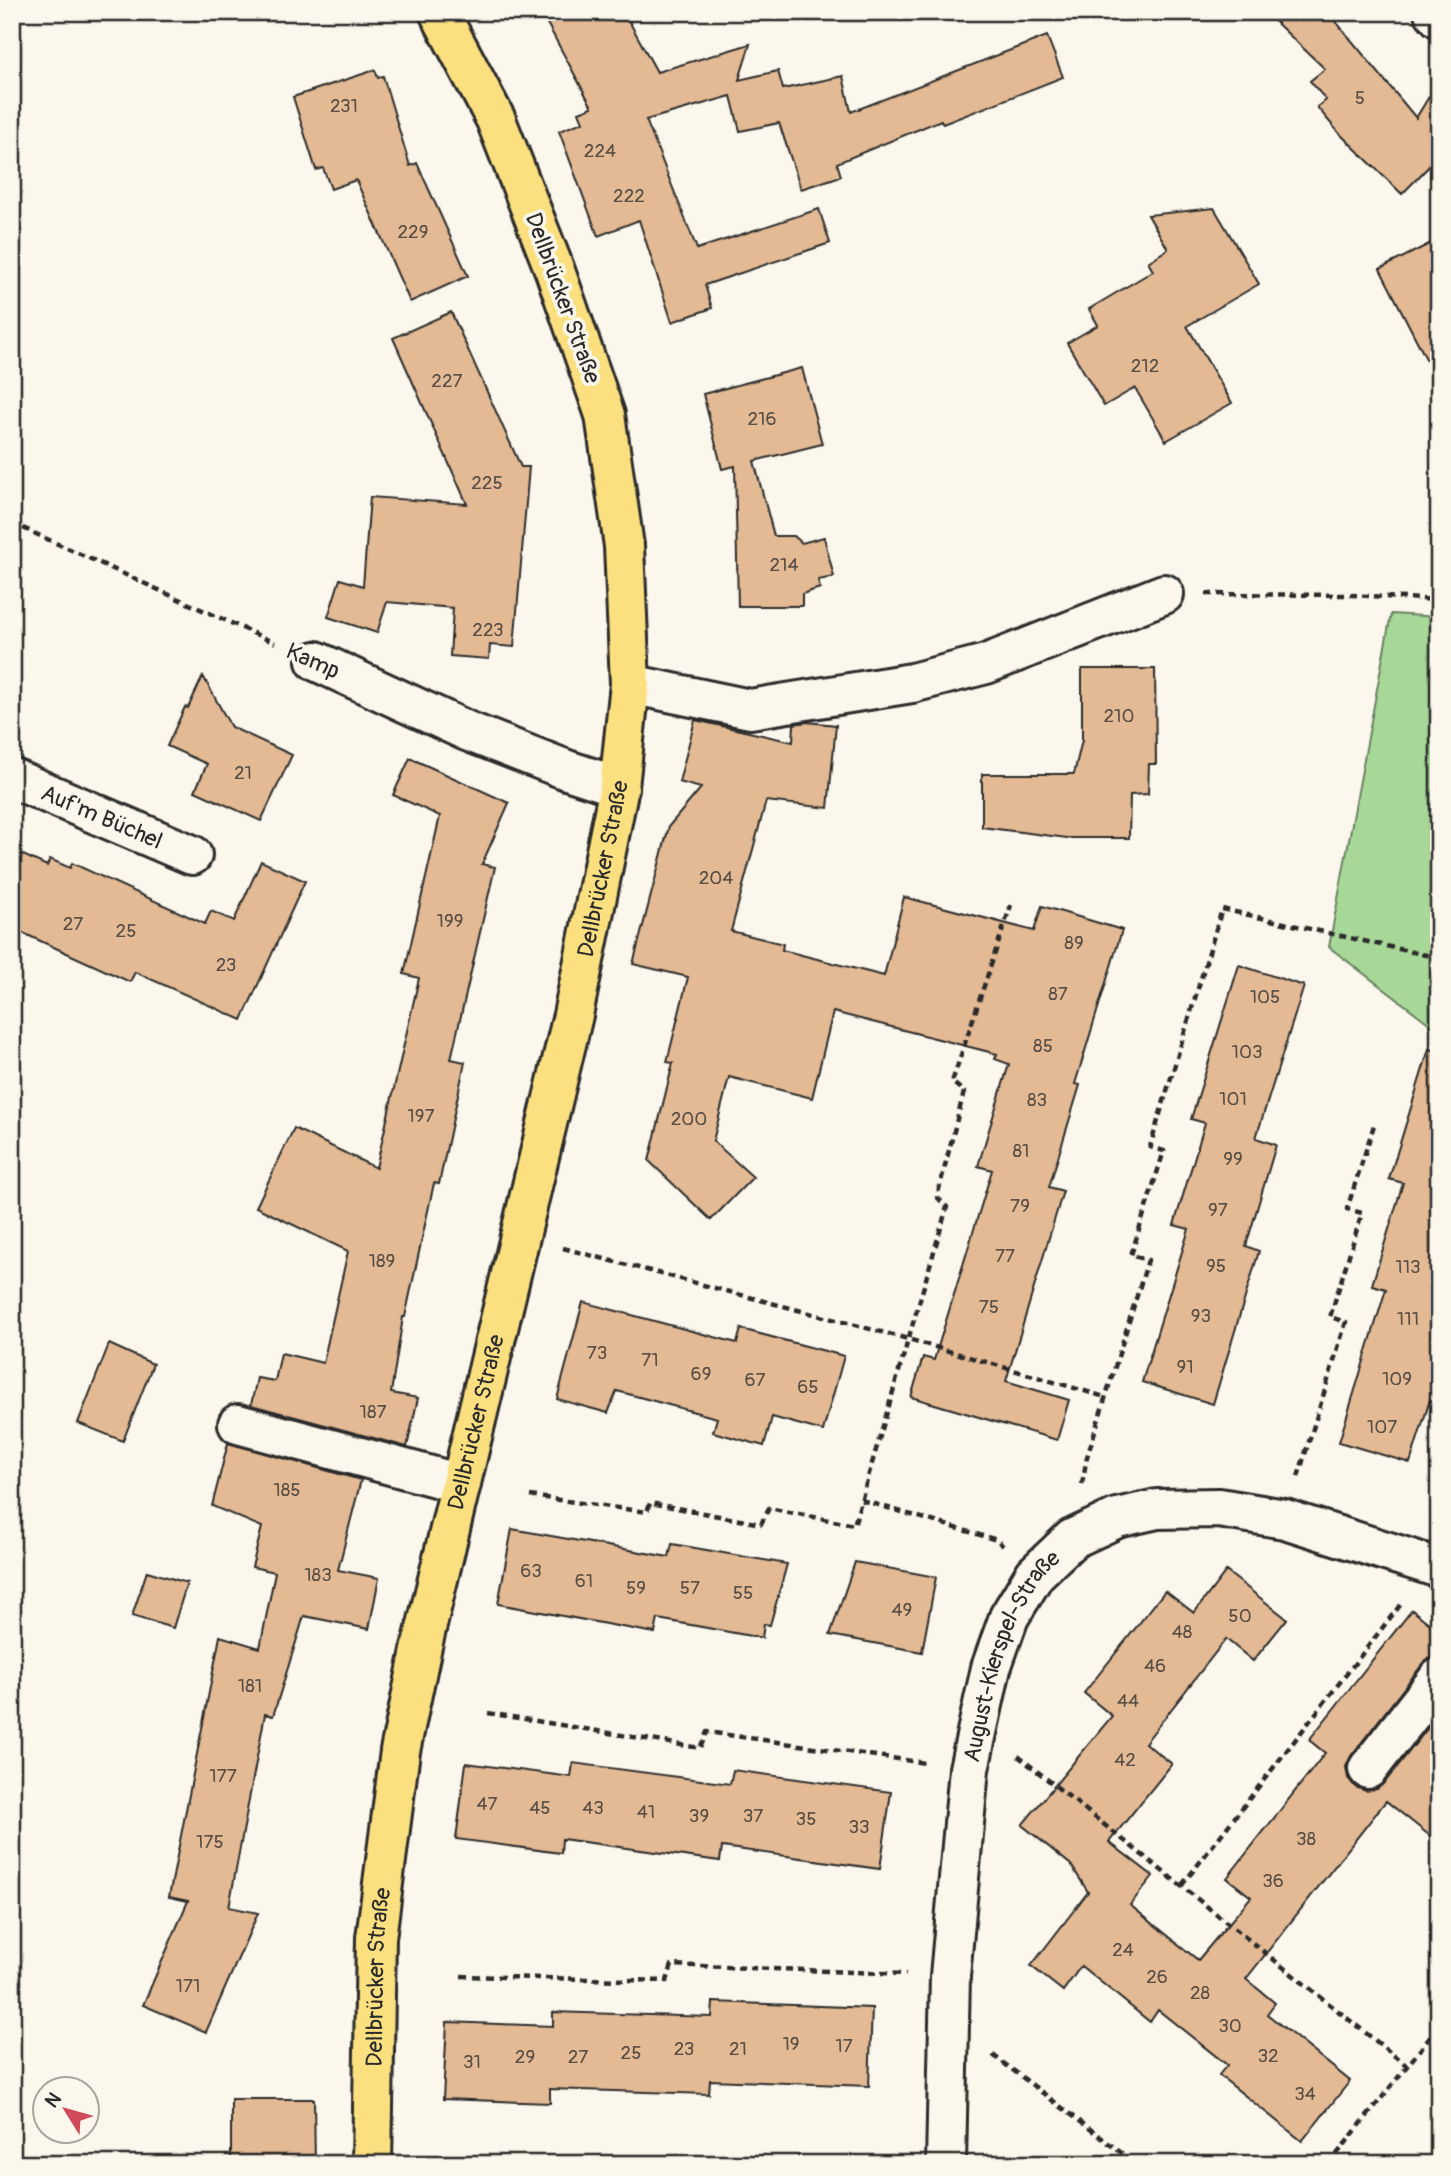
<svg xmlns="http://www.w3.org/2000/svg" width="1451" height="2176" font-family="Pangolin,sans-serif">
	<rect width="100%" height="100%" fill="#fbf7ec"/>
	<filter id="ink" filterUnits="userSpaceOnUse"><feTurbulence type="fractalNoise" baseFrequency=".0143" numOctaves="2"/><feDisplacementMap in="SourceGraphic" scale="14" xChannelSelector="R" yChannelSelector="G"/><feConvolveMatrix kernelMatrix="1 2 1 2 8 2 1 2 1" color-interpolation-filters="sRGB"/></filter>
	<g filter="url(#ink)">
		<path fill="#a8d898" stroke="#6a8262" stroke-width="2" d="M1391,614L1439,617V1031L1329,947Z"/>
		<path fill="#e3ba94" stroke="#2b2b2b" stroke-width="2" d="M541,12H624L657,72L750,44L739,80L778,71L783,89L843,76L851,112L1047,36L1063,77L943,124L941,120L837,163L841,176L801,189L779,123L740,131L731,96L646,120L697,249L819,209L830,243L705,285L712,308L672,322L639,220L598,236L559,131L583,122L579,112L592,107Z
			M1265,12H1328L1416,118L1439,80V156L1402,194L1338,132L1317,107L1326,100L1310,81L1325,69Z
			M375,70L378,78L383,76L410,166L417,163L468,276L410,302L356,180L331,189L323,168L316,170L293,97Z
			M1214,208L1259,284L1187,326L1232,403L1166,441L1135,388L1104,406L1067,343L1098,325L1089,309L1153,271L1148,262L1168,249L1148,215Z
			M1439,239V384L1380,269Z
			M451,312L521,467H529L514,647L490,645L489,659L450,656L453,608L387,602L377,633L328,617L340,579L363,586L370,497L467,504L393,338Z
			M802,368L822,444L754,461L774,536H794L802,543L824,537L834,577L818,580L820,588L802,594V606H738L735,466L722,469L703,394Z
			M1082,669H1155L1156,764H1149L1148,794L1130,795L1129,838H1067L982,827V774H1074L1082,740Z
			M203,676L231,727L292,755L261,821L195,791L207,764L167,746L185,707L188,708Z
			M695,720L793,742L794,724L807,722L836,725L828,808L766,801L731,931L783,944L782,950L884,976L904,897L1034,931L1042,906L1122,930L1075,1084L1080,1085L1049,1187L1063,1191L1006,1381L1069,1400L1057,1440L911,1397L923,1357L934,1360L992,1170L978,1166L1009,1064L995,1059L997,1054L833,1012L812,1098L729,1077L713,1141L753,1177L711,1220L649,1161L673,1063L667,1062L688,977L633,964L669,826L701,788L679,782Z
			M410,758L509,803L482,864L495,867L451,1059L465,1062L439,1184L434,1183L405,1317H403L391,1393L418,1398L407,1447L251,1405L257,1378L275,1381L281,1353L323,1363L348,1251L256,1207L294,1128L376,1168L419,978L404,974L440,816L393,795Z
			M12,850L47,866L50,859L70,868L72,863L205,924L211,911L234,921L261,861L305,881L242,1020L135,972L130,982L12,928Z
			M1239,965L1304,986L1256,1138L1276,1145L1246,1246L1259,1251L1213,1404L1142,1382L1189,1229L1174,1225L1205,1123L1191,1119Z
			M1429,1049L1439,1051V1371L1410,1463L1339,1442L1386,1289L1372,1285L1403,1183L1389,1179Z
			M583,1302L737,1343L741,1329L844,1356L823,1431L772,1417L764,1446L713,1432L717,1418L617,1391L608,1413L557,1399Z
			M109,1344L153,1364L123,1441L78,1423Z
			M228,1443L361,1480L338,1570L379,1578L369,1629L304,1616L273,1716L265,1714L229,1907L258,1913L206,2032L143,2005L188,1901L169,1897L220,1636L260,1648L275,1572L252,1567L262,1527L212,1506Z
			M512,1529L669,1557L672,1544L787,1564L770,1625L764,1624L762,1638L658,1619L655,1633L498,1604Z
			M855,1562L936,1577L922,1652L830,1635Z
			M147,1571L187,1583L173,1628L132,1616Z
			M1226,1571L1287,1619L1253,1661L1226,1639L1145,1743L1172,1764L1109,1842L1153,1876L1130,1905L1198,1960L1251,1897L1227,1878L1325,1753L1309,1740L1412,1610L1439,1631V1657L1430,1658L1422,1665L1351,1756L1346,1767L1348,1778L1355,1787L1366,1791L1377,1789L1385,1782L1439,1714V1843L1386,1801L1246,1979L1275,2003L1267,2014L1350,2081L1302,2141L1219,2075L1227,2065L1158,2010L1150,2022L1081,1966L1063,1991L1031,1966L1088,1892L1071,1865L1022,1825L1112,1716L1084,1693L1165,1591L1194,1613Z
			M466,1763L571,1777L573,1763L730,1784L733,1770L891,1792L880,1869L722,1847L720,1861L562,1839L561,1853L456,1839Z
			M713,2002L872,2008L869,2086L710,2080L709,2094L550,2089V2103L443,2099L447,2022L553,2026V2012L712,2017Z
			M231,2099H314L315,2164H231Z"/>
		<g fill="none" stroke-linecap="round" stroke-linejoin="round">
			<defs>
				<g id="minor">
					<path d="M1434,12L1439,18"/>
					<path d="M316,661L467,731L567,770L619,787"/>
					<path d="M630,684L750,709L912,683L986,664L1164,594"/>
					<path id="s1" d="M12,778L192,855"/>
					<path d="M238,1424L461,1484"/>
					<path d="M1368,1769L1439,1678"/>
					<path id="s2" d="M946,2164L950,1976L969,1769L991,1668L1009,1617L1035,1574L1072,1539L1117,1518L1157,1509L1219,1508L1285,1519L1439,1568"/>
				</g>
				<g id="major">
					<path id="s3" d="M372,2164L376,1938L400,1751L422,1646L573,1015L619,787L630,684L624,546L605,415L555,271L496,120L439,12"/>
				</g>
			</defs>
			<use href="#minor" stroke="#2b2b2b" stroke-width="44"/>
			<use href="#major" stroke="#2b2b2b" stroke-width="44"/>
			<path stroke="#2b2b2b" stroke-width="4.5" stroke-dasharray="7 5" stroke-linecap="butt" d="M12,523L275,643
				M1206,594L1351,595L1439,600
				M563,1248L908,1339L1105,1397
				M1298,1477L1346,1322L1330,1317L1362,1213L1347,1209L1374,1125
				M1082,1484L1087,1457L1148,1260L1131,1255L1164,1151L1150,1147L1222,909L1430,956L1439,950
				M530,1496L647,1512L650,1503L761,1524L769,1508L854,1525L947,1207L937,1197L964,1092L952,1082L1011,905
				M861,1500L997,1540L1003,1546
				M488,1713L700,1748L707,1732L926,1763
				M1018,1756L1406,2065
				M1182,1885L1401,1604
				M461,1976L667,1981L672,1965L906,1974
				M993,2055L1136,2164
				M1329,2164L1439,2026"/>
			<use href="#minor" stroke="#fbf7ec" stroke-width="38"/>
			<use href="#major" stroke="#fce080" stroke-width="38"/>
		</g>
	</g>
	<g text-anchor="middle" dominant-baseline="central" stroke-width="7" stroke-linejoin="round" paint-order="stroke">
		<g font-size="19" fill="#594f45">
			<text x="1360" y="98">5</text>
			<text x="344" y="106">231</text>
			<text x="600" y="151">224</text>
			<text x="629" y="196">222</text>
			<text x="413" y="232">229</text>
			<text x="1145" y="366">212</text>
			<text x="447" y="381">227</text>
			<text x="762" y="419">216</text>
			<text x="487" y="483">225</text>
			<text x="784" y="565">214</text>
			<text x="488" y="630">223</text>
			<text x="1119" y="716">210</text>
			<text x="243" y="773">21</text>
			<text x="716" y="878">204</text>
			<text x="450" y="921">199</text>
			<text x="73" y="924">27</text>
			<text x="126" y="931">25</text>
			<text x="1074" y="943">89</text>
			<text x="226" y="965">23</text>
			<text x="1058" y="994">87</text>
			<text x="1265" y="997">105</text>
			<text x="1043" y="1046">85</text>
			<text x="1247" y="1052">103</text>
			<text x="1233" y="1099">101</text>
			<text x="1037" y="1100">83</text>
			<text x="421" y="1116">197</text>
			<text x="689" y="1119">200</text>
			<text x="1021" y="1151">81</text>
			<text x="1233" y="1159">99</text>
			<text x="1020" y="1206">79</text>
			<text x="1218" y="1210">97</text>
			<text x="1005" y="1256">77</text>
			<text x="382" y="1261">189</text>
			<text x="1216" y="1266">95</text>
			<text x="1408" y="1267">113</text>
			<text x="989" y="1307">75</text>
			<text x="1201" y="1316">93</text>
			<text x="1408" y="1319">111</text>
			<text x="597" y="1353">73</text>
			<text x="650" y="1360">71</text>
			<text x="1185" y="1367">91</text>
			<text x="701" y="1374">69</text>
			<text x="1397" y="1379">109</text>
			<text x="755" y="1380">67</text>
			<text x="808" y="1387">65</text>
			<text x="373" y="1412">187</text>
			<text x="1382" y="1427">107</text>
			<text x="287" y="1490">185</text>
			<text x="531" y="1571">63</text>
			<text x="318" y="1575">183</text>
			<text x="584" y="1581">61</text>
			<text x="636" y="1588">59</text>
			<text x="690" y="1588">57</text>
			<text x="743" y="1593">55</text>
			<text x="902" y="1610">49</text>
			<text x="1240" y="1616">50</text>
			<text x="1182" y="1632">48</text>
			<text x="1155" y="1666">46</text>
			<text x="250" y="1686">181</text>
			<text x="1128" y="1701">44</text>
			<text x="1125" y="1760">42</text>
			<text x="223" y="1776">177</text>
			<text x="487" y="1804">47</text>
			<text x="540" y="1808">45</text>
			<text x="593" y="1808">43</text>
			<text x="646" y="1812">41</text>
			<text x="699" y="1816">39</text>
			<text x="753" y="1816">37</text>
			<text x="806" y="1819">35</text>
			<text x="859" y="1827">33</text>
			<text x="1306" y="1839">38</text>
			<text x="210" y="1842">175</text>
			<text x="1273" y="1881">36</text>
			<text x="1123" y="1950">24</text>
			<text x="1157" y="1977">26</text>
			<text x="188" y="1986">171</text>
			<text x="1200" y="1993">28</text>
			<text x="1230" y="2026">30</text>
			<text x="791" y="2044">19</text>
			<text x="844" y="2046">17</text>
			<text x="684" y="2049">23</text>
			<text x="738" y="2049">21</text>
			<text x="631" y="2053">25</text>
			<text x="1268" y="2056">32</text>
			<text x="525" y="2057">29</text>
			<text x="578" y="2057">27</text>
			<text x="472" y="2062">31</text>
			<text x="1305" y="2094">34</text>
		</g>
		<g font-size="23" fill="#2b2b2b" stroke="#fbf7ec">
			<text transform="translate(563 298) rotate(70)">Dellbrücker Straße</text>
			<text transform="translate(313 661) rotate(24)">Kamp</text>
			<text stroke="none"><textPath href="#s1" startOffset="98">Auf'm Büchel</textPath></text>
			<text stroke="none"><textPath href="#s3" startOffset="1320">Dellbrücker Straße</textPath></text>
			<text stroke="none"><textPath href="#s3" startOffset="752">Dellbrücker Straße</textPath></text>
			<text stroke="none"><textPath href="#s2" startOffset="518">August-Kierspel-Straße</textPath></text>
			<text stroke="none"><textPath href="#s3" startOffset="187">Dellbrücker Straße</textPath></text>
		</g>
	</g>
	<rect width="1451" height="2176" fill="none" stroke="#fbf7ec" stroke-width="42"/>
	<rect x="21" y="21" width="1409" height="2134" fill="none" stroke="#2b2b2b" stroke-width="2.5" filter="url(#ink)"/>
	<g transform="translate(66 2110) rotate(307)"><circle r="33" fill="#fbf7ec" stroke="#a8a59f" stroke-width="2"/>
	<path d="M0-5L12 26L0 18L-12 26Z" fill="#d1495b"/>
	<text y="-10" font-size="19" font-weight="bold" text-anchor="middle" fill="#2b2b2b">N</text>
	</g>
</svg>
